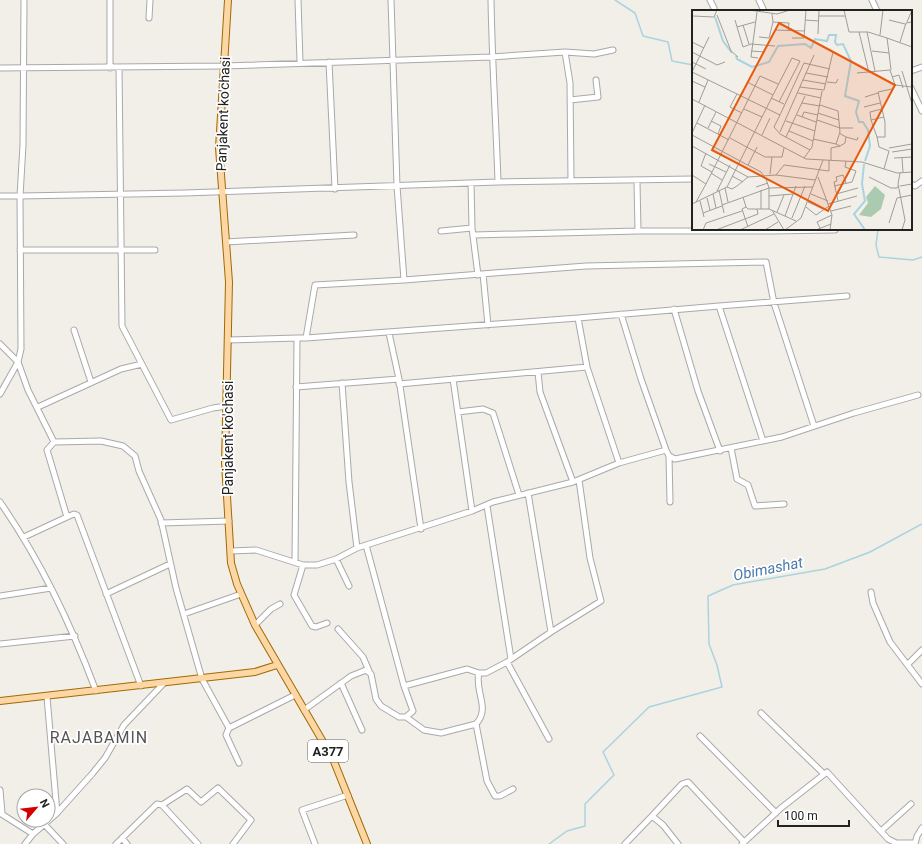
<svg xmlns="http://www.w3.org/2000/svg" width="922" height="844" font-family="Roboto,sans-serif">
	<rect width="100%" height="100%" fill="#f2efe9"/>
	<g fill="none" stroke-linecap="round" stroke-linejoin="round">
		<path stroke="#aad3df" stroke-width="1.5" d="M615,0L635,13L643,36L668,42L672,61L693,65
			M878,229L876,245L879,257L913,260L922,257
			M549,844L567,831L585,826V804L614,775L603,752L649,707L722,687L717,665L709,644L708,596L733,585L825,569L870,552L922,524"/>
		<defs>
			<path id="minor" d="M24,0L23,145L20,196L185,193L498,182C496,121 492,61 491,0
				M110,0V68
				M298,0L300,62
				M710,0L714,8
				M759,0L764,11
				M872,0L877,11
				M149,18L150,0
				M565,52L594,54L613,50
				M329,62L335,189
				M0,68L224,66L491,57L565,52L570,83L571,181
				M119,68L122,326L171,420L213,408L227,406
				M911,71L922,67
				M911,88L922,111
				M570,100L598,97L596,80
				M637,181L638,231
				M498,182L693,179
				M471,183L472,228L478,275
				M911,184L915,186L922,181
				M0,196H20L21,349L18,362L0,394
				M441,231L472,228
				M770,231L835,230
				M474,235L638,231H770V229
				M226,242L354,235
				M20,250H155
				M483,274L488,325
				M404,280L586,266L766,262L774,303L814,426
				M719,306L847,296
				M674,309L698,391L720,451
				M621,314L641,379L666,450L669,456L675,459L782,437L854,413L918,395
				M578,318L587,367L619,463
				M74,330L91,382
				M389,333L399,379L421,529
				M306,338L578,318L719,306L763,441
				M228,340L297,338
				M0,344L18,362L28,390L54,442L101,441L123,446L135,456L139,471L161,520L176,588L202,679L229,728L295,695
				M538,372L540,392L573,482
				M453,379L472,511
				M342,383L349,482L357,548
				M296,387L399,379V384L587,367
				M38,407L121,369L142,364
				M458,412L483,409L493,413L519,495
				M54,442L47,450L67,517L74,514L77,515L141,686
				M731,448L737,479L748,485L755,506L784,504
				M669,456L670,502
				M528,493L551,632
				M0,502C41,561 71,624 96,691
				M487,506L511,659
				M161,523L229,521
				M24,537L67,517
				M366,545L404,686L467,669L479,673H486L507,662L551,632L601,601L590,558L579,480
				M231,551L256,550L303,565H317L336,559L357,548L472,511L493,502L573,482L619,463L666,450
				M336,559L349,586
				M295,562L297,338H306L315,285L404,280L397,186L391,0
				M303,565L294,595L312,626L316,627L327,623
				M871,592L873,603L890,642L922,684
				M106,594L170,564
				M0,596L51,588
				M184,614L241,594
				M255,625L271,609L280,604
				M338,629L363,657L369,671
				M0,644L75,636
				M507,662L549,739
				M908,664L922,650
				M341,683L362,730
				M47,697L57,813
				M304,710L351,676L366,670L371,674L376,699L381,706L399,717H406L413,711L404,686
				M761,713L824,774
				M406,717L424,730L441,733L476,724C491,708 474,691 479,673
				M476,724L487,781L495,796H500L513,789
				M229,728L226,735L239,763
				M700,736L776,813
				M0,790L2,813
				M162,805L198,844
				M0,813L33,834
				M652,816L682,784L688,782L744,842
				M44,824L63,844
				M881,831L911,804
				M122,838L127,844
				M25,844L33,834L57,813L92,774L105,758L124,725L164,683
				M116,844L157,804L162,805L187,789L201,802L218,788L251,820L233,844
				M315,844L302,810L348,795
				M625,844L652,816L663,825L678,844
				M742,844L781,808L827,772L888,839L896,843H915
				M915,844L917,836L922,828"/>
			<path id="major" d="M228,0L219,148L229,282L225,463L231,563L237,584L255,625L333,759L367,844
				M0,701L255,672L277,665"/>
		</defs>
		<use href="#minor" stroke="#a9a9a9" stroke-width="7"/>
		<use href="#major" stroke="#a06b00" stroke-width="8"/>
		<use href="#minor" stroke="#fff" stroke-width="5"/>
		<use href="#major" stroke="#fcd6a4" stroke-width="6"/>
	</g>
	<g text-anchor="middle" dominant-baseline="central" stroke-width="3.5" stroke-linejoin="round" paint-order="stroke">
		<rect fill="#fff" stroke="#646464" stroke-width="1" x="308" y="740" width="40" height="22" rx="3"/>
		<g font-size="13" font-weight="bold" fill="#222">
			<text x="328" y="751">A377</text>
		</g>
		<g font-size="14" fill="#222" stroke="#fff">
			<text transform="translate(223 114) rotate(-88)">Panjakent ko'chasi</text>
			<text transform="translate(228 438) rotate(-90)">Panjakent ko'chasi</text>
		</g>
		<g font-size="15" font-style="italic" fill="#4a7aab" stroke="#fff">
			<text transform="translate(768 569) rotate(-11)">Obimashat</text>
		</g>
		<g font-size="16" letter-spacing="1" fill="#555" stroke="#fff">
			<text x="99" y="737">RAJABAMIN</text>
		</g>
	</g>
	<g transform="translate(692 10)">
		<rect width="220" height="220" fill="#f2efe9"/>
		<path d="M183,176L193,185L189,199L179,207L167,205L176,193L174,187Z" fill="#aacbaf"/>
		<path fill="none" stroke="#aad3df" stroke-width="2" d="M23,7L31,31L40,43M44,46L45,49L60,57L77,52L86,36L113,34L119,38L123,29L135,31L137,25H144L143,32L145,35L151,34L159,51L153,86L167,91L164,102L167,112H171L176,120L178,136L173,151M172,154L170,174L173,191L162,204L173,220"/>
		<path fill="none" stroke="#9f9d99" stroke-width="1" d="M57,0L85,4L98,0M152,0L157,22H176L195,28M65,2L59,47L66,48M25,5L39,41L46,47M1,6L22,7L25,0M127,6H153M43,10L51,37L59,34L83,36M113,10L127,11M197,10L213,14M81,12L97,13L96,21M215,12L220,0M51,15L57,34M45,17L63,12M83,20L112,21M167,22L177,63M175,22L183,61M126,24L127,0M188,25L191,0M67,27L77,28L81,12L80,4M100,28H112L114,0M0,32L12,38M208,32L214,13L220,12M59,41L73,42M180,41L197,43L195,28L220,37M0,42L25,55L33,52M197,43L199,60M0,52L14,59M210,61L220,94M0,62L88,105L82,117L88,124L118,140M0,62L17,27M114,63L122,45M165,63L198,60L203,75L220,77M200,67L207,65L211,78M111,70L134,74M0,71L13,77M135,72L144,73L146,69M108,77L132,80L141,42M106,83L129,88M45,84L38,97L50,103M81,85L100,48L108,51L87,92M173,87L186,83M79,88L92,94M0,89L114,149L170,152L205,163L220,162M7,92L16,70M110,93L128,96M172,97L188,93M52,99L70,107M126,103L147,110M88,105L112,53L138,59M105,105L124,112M110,107L112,102L126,105M192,107L179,110L185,127H193V112L186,82L200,79L203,75M125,110L148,118M179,110L178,102L190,99M19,111L29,116L26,124M94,111L123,121M5,113L37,130M16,118L24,102M148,118H161M97,121L121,131M88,122L114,63L136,67M0,123L13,95M147,123L154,127L153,133L148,136M0,125L48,151L81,85L55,72M70,125L78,108M94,127L113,86M154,127L165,130L166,127M185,127L187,137L197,141L192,159M38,128L73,147H90L92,138M121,129L144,134L148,122L146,101L128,95M0,136L56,167M197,138L220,134M200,142L220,139M14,143L9,156L20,162M112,148L120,137L130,81M202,148L220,147M210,148L211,162M139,150V138L148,136L144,134M17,154L34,162M56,155L65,137M19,163L30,170M208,163L206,174L213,210L210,220M78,164L80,147M0,165L14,174L68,66L86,74M84,165L123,170M40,166L51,172M126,167L140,205L138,220M177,167L199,178H205L207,175M142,176L160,172L164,161L153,157L154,151M208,176L220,174M35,177L40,179L45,176L56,167L84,165L92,155L137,161V150M64,177L76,173M33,178L36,192M27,180L32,203M25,181L38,155M21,184L24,198M119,184L136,191M144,184L166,178M77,186L101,184M51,187L54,197L50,199L56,217M15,188L18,200M8,191L12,207M146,191L142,172L145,171L144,167L151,165L154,173M4,192L14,174M116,192L131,199M0,194L35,177L48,151L69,162L74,169L77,178V199M136,194L165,186M30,195L77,178L121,177M54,197L56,199H77L104,211M114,197L124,205L137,196M69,199V180M80,200L92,220M139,201L159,196M85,202L92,185M11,203L30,196M93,206L104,176M100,208L113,176M197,213L205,188L220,185M128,218L125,212L140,205M11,220L14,213L50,201M24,220L66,204L65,199M48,220L82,204M73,220L86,212M93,220L109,208L131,150M124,220L139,214"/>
		<path fill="#e8590c" fill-opacity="0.15" stroke="#e8590c" stroke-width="2" d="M87,13L203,75L136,201L20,140Z"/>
		<rect width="220" height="220" fill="none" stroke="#222" stroke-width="2"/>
	</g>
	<g transform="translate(36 808) rotate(62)"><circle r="19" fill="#ffffff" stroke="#a7a7a7"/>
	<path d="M0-3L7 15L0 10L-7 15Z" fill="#d40000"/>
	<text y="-6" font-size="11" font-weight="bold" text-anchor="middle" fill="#222222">N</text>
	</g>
	<path d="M778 820v6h71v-6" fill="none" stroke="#222222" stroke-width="2"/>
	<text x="784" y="820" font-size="12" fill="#222222" stroke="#ffffff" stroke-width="3" paint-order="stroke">100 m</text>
</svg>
